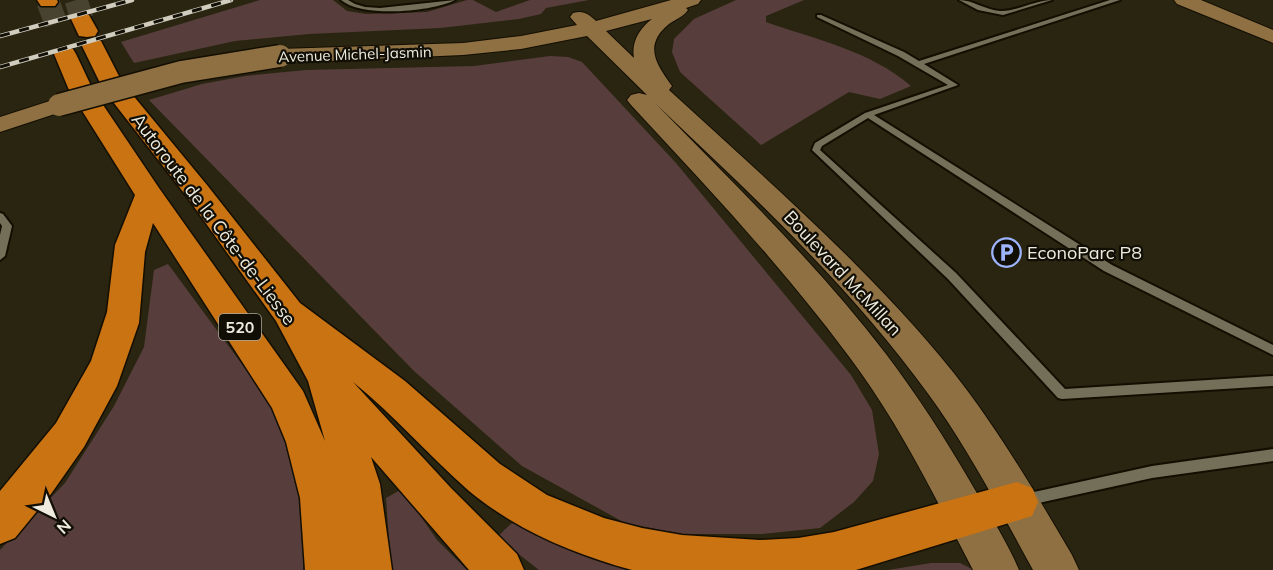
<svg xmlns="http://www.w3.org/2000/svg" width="1273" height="570" font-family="Mulish,sans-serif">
	<rect width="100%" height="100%" fill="#2a2511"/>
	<path fill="#573e3c" d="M260,0H333L347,11L366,14L427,12L467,0H473L496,12L530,0H589L546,8L541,14L519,19L440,28L309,34L235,41L134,63L121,42Z
		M736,0H804L766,16V22C814,39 871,51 911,86L880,99L849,92L761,145L680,72L672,52L674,39L694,19Z
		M550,56L568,57L582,62L676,163L851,375L872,410L879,454L873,481L854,502L820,528L762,534H681L625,523L522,466L414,371L149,100L202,84L245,76L306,70L474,66Z
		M168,264L278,413L296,464L307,530L303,570H0V550L65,483L114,406L144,347L154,270Z
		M402,489L437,540L467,570H391L386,498Z
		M512,523L622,567L633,570H539L497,537Z
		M931,563H960L974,570H888Z"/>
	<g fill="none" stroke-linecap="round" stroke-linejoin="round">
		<path stroke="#474330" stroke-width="23" stroke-dasharray="23 11" stroke-linecap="butt" d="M76,0L82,19
			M48,2L57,26"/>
		<defs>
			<path id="lane" d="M341,0H348L355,4L365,7L380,8L455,0C432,12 362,18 341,0Z
				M959,0C973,0 985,10 1000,11C1016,12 1035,0 1052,0L1003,15L978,10Z
				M1110,0H1120L924,64L958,85L874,115L1112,265L1273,345V355L1104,271L868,118L822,146L820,150L956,273L1065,389L1273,376V386L1062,399L1058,398L948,279L812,150L815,143L865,113L948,85L898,56L817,17V15H821L904,52L919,61Z
				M0,213L3,214L12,226L5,256L0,260V235L2,226L0,223Z
				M1273,449V461L1152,478L1025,506L1020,505L1018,500L1020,495L1025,494L1152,466Z"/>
			<path id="secondary" d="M671,0H701L698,4L686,8L688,10C683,17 676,19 669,24C643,45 656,64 672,86L669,90C767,180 869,268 953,372C998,429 1035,492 1072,555L1079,570H1033C1000,510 969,450 929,395C851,287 752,195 656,104C735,185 817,264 886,354C917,395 945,438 971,483C987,511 1006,539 1019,570H973C938,503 905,435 861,373C792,277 711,191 631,105L627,100L631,95L639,93L647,95L587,36L521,49L463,55L280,63L272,61L269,56L272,51L280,49L463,43L521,36L577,25L570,17L573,13C584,10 588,14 596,21ZM652,19C640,28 631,42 634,58L606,31Z
				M1174,0H1201L1273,30V43L1177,4Z
				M59,98L67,100L71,105L67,110L0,132V117Z"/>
			<path id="highway" d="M37,0H57L58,2L55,6H41Z
				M82,13L89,15L98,31L95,36L87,37L79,36L71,19L75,15Z
				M93,39L101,41L122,82L207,185L300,303L405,381L500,464L547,495L604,518L642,528L682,535L760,540L798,538L834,532L1017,482L1032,488L1038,502L1032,516L856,570H632C574,554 516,530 469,491C429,456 394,415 353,382L451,488L517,554L524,570H469L371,457L380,484L392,570H305L300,498L286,442L272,408L153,223L145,252L139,323L117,386L84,447L51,494L15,538L0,544V491L56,423L91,361L107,312L115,245L135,195L69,90L54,54L57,49L65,47L73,49L76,54L93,90L159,188L303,391L325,441L308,381L276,321L187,197L103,89L82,46L85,41Z"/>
		</defs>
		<use href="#lane" stroke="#130e00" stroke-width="4"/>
		<use href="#secondary" stroke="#130e00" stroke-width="2"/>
		<use href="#highway" stroke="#130e00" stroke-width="3"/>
		<use href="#lane" fill="#746f58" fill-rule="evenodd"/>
		<use href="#secondary" fill="#8e7043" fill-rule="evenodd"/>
		<use href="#highway" fill="#c97313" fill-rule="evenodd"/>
		<defs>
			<path id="rail" d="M0,36L132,0
				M0,67L231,0"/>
		</defs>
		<use href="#rail" stroke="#d0cdbf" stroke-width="4.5"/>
		<use href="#rail" stroke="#110e06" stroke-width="3" stroke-dasharray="10" stroke-linecap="butt"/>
		<defs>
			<path id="secondary-bridge" d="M59,105L181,72L280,56"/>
		</defs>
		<use href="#secondary-bridge" stroke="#130e00" stroke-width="25" stroke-linecap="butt"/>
		<use href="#secondary-bridge" stroke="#8e7043" stroke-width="22"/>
	</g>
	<defs>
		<symbol id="parking-ring" viewBox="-11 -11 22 22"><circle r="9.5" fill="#110e06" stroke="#9db4fd" stroke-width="1.5"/><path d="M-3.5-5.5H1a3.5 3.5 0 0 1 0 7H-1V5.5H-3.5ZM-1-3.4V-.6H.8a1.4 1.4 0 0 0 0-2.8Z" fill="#9db4fd"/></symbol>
	</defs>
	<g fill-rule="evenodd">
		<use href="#parking-ring" x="990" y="236" width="33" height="33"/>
	</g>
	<g text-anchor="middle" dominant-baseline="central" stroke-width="4.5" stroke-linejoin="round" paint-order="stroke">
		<g font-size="15" fill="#eeebde" stroke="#110e06">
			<text transform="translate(355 54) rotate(-2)">Avenue Michel-Jasmin</text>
		</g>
		<rect fill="#110e06" stroke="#aca99d" stroke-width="1.5" x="219" y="314" width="42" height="26" rx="4.5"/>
		<g font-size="16" font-weight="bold" fill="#eeebde">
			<text x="240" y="327">520</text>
		</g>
		<g font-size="18" fill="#eeebde" stroke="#110e06">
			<text transform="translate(214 219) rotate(53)">Autoroute de la Côte-de-Liesse</text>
			<text transform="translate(843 273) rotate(47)">Boulevard McMillan</text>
		</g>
		<g font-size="18" fill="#eeebde" stroke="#110e06" text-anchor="start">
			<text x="1027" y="252">EconoParc P8</text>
		</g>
	</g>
	<g transform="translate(54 516) rotate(137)" stroke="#110e06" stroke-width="4.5" paint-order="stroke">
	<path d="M0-4.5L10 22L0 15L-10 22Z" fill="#eeebde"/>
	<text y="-9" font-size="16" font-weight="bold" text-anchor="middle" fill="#eeebde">N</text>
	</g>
</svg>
